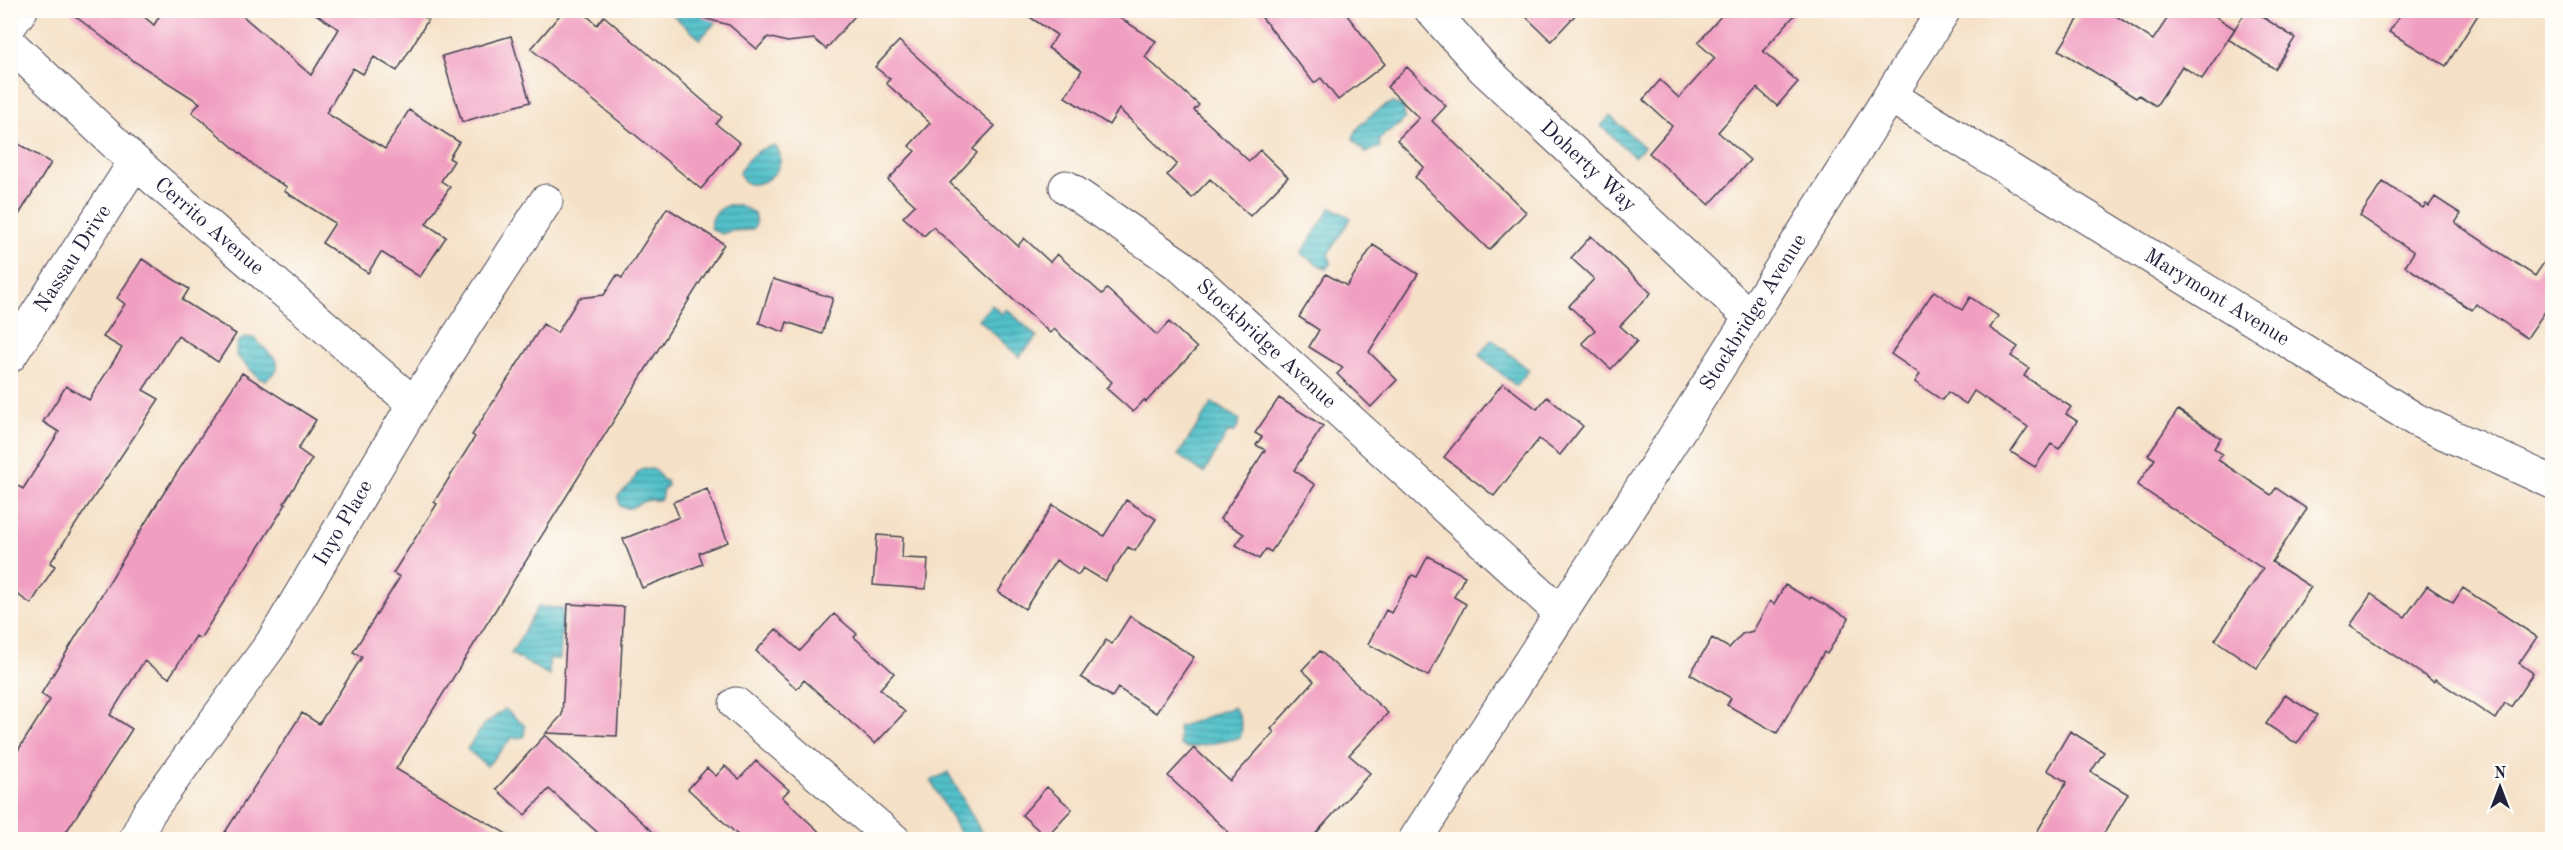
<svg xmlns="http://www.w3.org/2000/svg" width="2563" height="850" font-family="'Old Standard TT',serif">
	<defs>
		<pattern id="water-rules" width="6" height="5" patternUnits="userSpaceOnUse" patternTransform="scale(1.5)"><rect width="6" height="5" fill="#53c1ca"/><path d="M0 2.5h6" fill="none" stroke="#449ca5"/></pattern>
	</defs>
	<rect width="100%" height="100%" fill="#fdfcf7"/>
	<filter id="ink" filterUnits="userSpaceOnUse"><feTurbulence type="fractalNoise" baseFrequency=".0167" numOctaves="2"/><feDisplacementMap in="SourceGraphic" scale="12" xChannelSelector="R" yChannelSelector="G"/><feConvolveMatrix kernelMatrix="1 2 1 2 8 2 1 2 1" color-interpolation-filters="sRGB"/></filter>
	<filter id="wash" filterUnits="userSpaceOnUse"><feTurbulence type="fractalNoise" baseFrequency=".008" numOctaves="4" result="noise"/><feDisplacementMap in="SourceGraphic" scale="24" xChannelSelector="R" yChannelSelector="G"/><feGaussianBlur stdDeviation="1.35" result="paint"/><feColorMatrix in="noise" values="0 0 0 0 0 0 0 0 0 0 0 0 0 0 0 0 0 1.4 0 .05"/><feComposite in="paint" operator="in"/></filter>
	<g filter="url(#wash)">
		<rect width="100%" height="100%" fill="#f5e1c7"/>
		<path fill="url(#water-rules)" stroke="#3a7282" stroke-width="1.5" d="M668,11H704L716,22L700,39Z
			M1392,103L1403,106L1405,118C1398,130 1387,128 1379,141L1380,147L1366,153L1353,139C1356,125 1378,108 1392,103Z
			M1610,116L1644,147L1634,157L1601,126Z
			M771,146L776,147C791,166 763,191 744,182L739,173C745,160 757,149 771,146Z
			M728,205H739L754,213L756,223L754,228C744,233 735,228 722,234L712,230C708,217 718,210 728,205Z
			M1331,207L1351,218L1328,254L1331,262L1326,269L1301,254Z
			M992,305L1002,314L1007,309L1037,337L1019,357L978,319Z
			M245,337L254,338L277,361V370L266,380L260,379L236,355L237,343Z
			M1492,339L1529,370L1516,386L1479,355Z
			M1212,403L1240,420L1235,432H1228L1204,473L1178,455Z
			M644,468L656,470L662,479L667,482L668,486L663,489L661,499C655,502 651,499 645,501C634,504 632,512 620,506L618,496L632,483L638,472Z
			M538,607L563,608L560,659H549V675L511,654Z
			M1233,707C1240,713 1244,729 1240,738L1187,748L1180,745L1178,727Z
			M505,709L525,726L524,737L512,738L487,766L467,749L483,726Z
			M948,772L984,837L979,839H963L931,781Z"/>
		<g id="blocks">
			<path fill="#f19fc1" d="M67,10H136L154,25L163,10H236L311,75L339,29L309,10H413L428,20L397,71L374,57L363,74L353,68L326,113L385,149L409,110L459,142L449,158L454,161L441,181L450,187L426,224L446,237L420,277L381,252L368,273L322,243L335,223L284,191L287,187L263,173L192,112L200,103L135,62Z
				M564,10H581L597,25L604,16L722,117L716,124L740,143L701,189L531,49Z
				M704,10H860L826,49L814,39L787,42L768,37L757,49L729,25L703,18Z
				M1019,10H1108L1156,41L1145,57L1199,105L1194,110L1249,161L1260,150L1288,177L1250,216L1210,179L1192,198L1167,175L1177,164L1119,109L1109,125L1065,97L1082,70L1048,48L1057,35Z
				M1256,10H1343L1385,64L1338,100L1321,78L1314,83Z
				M1519,10H1580L1551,41Z
				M1726,10H1799L1763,51L1798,82L1777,106L1757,88L1718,132L1750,160L1709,205L1649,153L1672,126L1643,100L1660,80L1679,98L1715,58L1698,43Z
				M2084,10H2107L2153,40L2173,10H2206L2235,29L2202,79L2182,66L2156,106L2139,95L2136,98L2059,50Z
				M2247,10H2252L2295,38L2275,69L2228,39Z
				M2403,10H2481L2446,66L2389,32Z
				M511,36L530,102L462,122L442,56Z
				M899,41L995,126L973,149L977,153L950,183L1018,246L1024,238L1050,262L1057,254L1102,294L1107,289L1157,335L1169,322L1197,348L1146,402L1144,400L1133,412L1106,388L1112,382L1054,329L1050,333L933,227L924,236L903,217L915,205L888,180L915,151L909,146L930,123L886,83L890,79L875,67Z
				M1407,67L1446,106L1432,121L1526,212L1489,250L1415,177L1424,167L1397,140L1419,118L1387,87Z
				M10,139L51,163L10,229Z
				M2383,182L2423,208L2426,204L2429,206L2435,197L2461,214L2455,223L2535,276L2553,249V300L2527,338L2476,304L2472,310L2405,266L2414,252L2360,216Z
				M667,208L724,244L396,769L517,840H220L302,713L319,724L362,657L353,652L400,577L393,573L437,504L434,502L475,437L472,435L543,324L557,333L579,298L604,295L617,275L622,278Z
				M1591,236L1651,293L1620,326L1637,341L1611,369L1582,343L1595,330L1569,306L1594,279L1571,258Z
				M1373,245L1418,274L1369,352L1397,380L1371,407L1337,374L1343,368L1309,347L1319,330L1299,317L1326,274L1347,286Z
				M142,259L189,289L182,300L236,334L218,362L178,336L143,390L159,399L50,563L55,566L31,604L10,589V481L23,489L59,432L43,422L66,386L89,400L122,348L103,337L125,304L117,298Z
				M773,279L833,298L822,334L787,322L784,332L759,323Z
				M1934,291L1962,310L1970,297L1998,316L1990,328L2018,347L2011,356L2029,368L2024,376L2071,407L2066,414L2077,421L2059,449L2051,444L2035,467L2011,452L2028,427L1974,391L1966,404L1948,392L1942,400L1915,382L1920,374L1891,354Z
				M242,373L316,420L298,449L312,459L284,503L286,504L200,639L196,636L169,678L144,661L110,715L132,729L61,840H10V763L50,700L41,694L158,502Z
				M1503,383L1537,409L1547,397L1583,426L1560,455L1539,439L1494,496L1444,457Z
				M1279,398L1323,426L1294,470L1315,485L1271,552L1266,549L1259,559L1236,545L1244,534L1220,519L1265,450L1256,445L1262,437L1255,433Z
				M2178,410L2221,438L2214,448L2222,454L2218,460L2271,495L2276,488L2307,509L2272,562L2311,587L2257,668L2215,640L2263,569L2137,485L2155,459L2148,455Z
				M707,489L728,542L699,553L703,564L642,588L623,539L679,517L673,502Z
				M1126,500L1156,519L1135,551L1128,547L1105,581L1083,568L1078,575L1056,560L1025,609L998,592L1053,505L1104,536Z
				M877,535L903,537L902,558L928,559L926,589L873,585Z
				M1428,556L1465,576L1454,597L1466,604L1428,676L1368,644L1386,610L1391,613L1412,575L1417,577Z
				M1785,585L1810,599L1811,597L1849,618L1827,654L1824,652L1777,733L1727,705L1731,698L1690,674L1712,638L1729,648L1742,634L1753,631L1770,601L1774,604Z
				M2427,586L2453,603L2463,588L2537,637L2519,663L2533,673L2511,707L2505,703L2495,719L2435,679L2434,682L2350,626L2371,594L2405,617Z
				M568,604L624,607L617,736L546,733L562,715Z
				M834,614L857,634L854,637L894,673L880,689L905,712L875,744L804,680L797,689L756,651L776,629L800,651Z
				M1130,616L1194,657L1156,713L1118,688L1112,697L1081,677L1106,640L1112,644Z
				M1320,651L1388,713L1349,755L1370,773L1310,840H1237L1168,776L1194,748L1230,781L1274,732L1271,729L1314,681L1302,670Z
				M2285,695L2317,715L2297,744L2266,724Z
				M2070,731L2104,752L2091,772L2128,794L2100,840H2032L2067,782L2047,770Z
				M545,735L662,840H606L549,789L525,815L496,789Z
				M756,761L789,790L782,797L828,840H743L688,789L707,768L716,776L725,766L739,779Z
				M1047,787L1072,809L1046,837L1022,815Z"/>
		</g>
	</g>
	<g filter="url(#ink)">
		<use href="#blocks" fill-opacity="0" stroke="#423f50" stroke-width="1.5"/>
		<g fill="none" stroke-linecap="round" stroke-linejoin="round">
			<defs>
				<g id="minor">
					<path id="s1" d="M1431,10L1484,69L1750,317"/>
					<path d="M10,25L21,10"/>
					<path id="s2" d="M10,44L135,162L414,404"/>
					<path id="s3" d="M1890,96L2416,420L2552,482"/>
					<path id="s4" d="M1066,187L1181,266L1561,613"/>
					<path id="s5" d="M10,356L135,162"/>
					<path d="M736,704L894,840"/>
					<path id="s6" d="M135,840L149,812L272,643L414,404L546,201"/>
					<path id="s7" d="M1415,840L1688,416L1944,10"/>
				</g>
			</defs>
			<use href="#minor" stroke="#423f50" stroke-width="35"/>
			<use href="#minor" stroke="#fff" stroke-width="33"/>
		</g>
	</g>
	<g text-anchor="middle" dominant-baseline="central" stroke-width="5" stroke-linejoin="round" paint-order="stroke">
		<g font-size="21" fill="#22223b" stroke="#fdfcf7">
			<text stroke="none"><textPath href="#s1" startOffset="222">Doherty Way</textPath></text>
			<text stroke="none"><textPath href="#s2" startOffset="270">Cerrito Avenue</textPath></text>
			<text stroke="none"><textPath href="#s5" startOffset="116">Nassau Drive</textPath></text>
			<text stroke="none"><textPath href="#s3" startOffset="384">Marymont Avenue</textPath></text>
			<text stroke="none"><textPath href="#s7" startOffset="627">Stockbridge Avenue</textPath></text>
			<text stroke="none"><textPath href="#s4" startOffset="255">Stockbridge Avenue</textPath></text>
			<text stroke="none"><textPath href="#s6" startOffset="380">Inyo Place</textPath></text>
		</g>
	</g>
	<rect width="2563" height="850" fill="none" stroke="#fdfcf7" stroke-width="36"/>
	<g transform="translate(2500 787)" stroke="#fdfcf7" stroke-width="4.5" paint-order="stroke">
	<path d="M0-4.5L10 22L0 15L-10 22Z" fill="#22223b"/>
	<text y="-9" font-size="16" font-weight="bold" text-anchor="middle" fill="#22223b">N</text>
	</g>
</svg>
